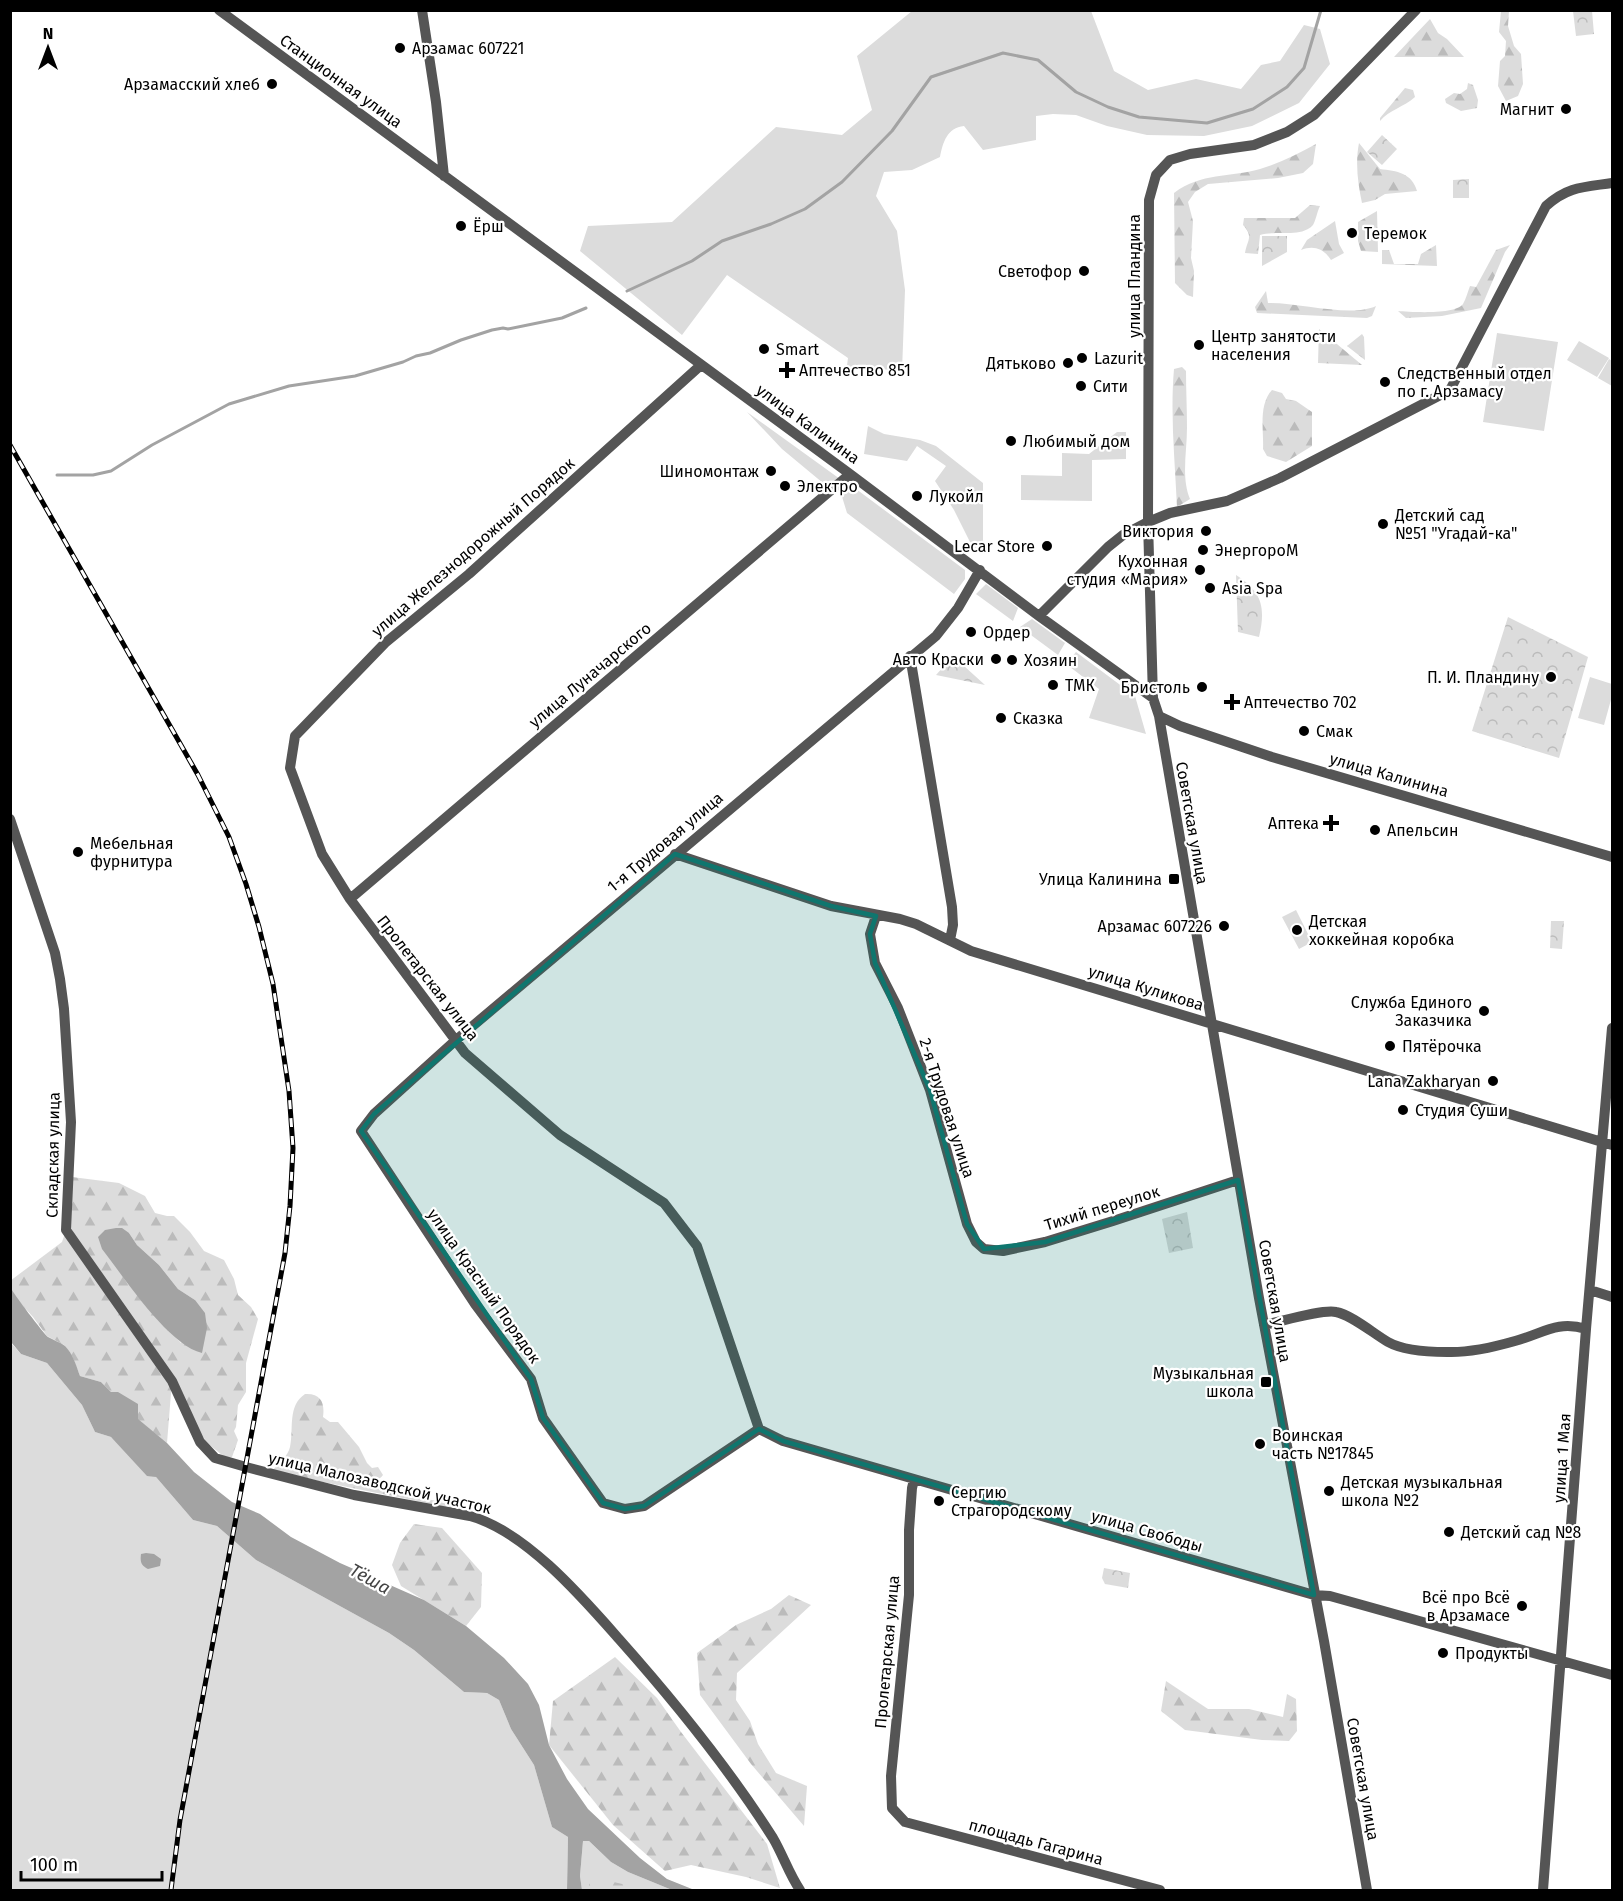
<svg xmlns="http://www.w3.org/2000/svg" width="1623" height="1901" font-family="'Fira Sans',sans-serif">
	<defs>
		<pattern id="forest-firs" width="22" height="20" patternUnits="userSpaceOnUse" patternTransform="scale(1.5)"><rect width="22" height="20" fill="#dcdcdc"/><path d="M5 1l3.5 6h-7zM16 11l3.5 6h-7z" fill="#bbb"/></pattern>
		<pattern id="park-crowns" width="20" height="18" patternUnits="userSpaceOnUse" patternTransform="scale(1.5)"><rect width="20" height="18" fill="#dcdcdc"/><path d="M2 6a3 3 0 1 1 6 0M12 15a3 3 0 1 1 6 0" fill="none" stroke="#bbb"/></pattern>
	</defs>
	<rect width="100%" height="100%" fill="#fff"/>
	<path fill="#dcdcdc" d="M912,11H1091L1114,71L1148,90L1196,79L1241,89L1261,65L1280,61L1304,25L1320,29L1330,64L1299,103L1252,126L1204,136L1147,135L1107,126L1076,115L1053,114L1036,116V140L983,150L964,126C947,128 943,142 940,157L912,170L884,172L876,196L897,231L905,290L902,371L860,367L846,373L848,358L727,275L682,335L580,251L588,226L672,222L776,127L842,135L872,110L857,56Z
		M1497,333L1558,342L1544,431L1483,422Z
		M1579,341L1609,358L1597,377L1567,360Z
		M1609,359L1612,361V386L1598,378Z
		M747,412L840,479L829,488L782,449Z
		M868,426L884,434L920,440L936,446L983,483V543L976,548L970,542L954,510L935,481L946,466L917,446L907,461L864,454Z
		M1117,432H1126V459L1092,460V501L1021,500V475L1062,476V453L1089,454Z
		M848,483L965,570V579L954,594L847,513L840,490Z
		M986,584L1018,608L1013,621L976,594Z
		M1032,619L1065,643L1058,655L1020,627Z
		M1076,652L1135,696L1146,734L1089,718L1099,689L1066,664Z
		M1590,677L1612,684V696L1604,725L1578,718Z
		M1296,910L1312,942L1299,949L1282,917Z
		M10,1342L21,1354L47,1363L82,1405L95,1432L111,1437L156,1477L193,1520L217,1526L256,1560L389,1633L414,1650L464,1692L487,1693L499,1700L511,1729L534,1765L552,1827L568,1837L567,1890H11Z
		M583,1841H589L611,1862L628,1872L672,1890H582L580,1876Z"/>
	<path fill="url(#forest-firs)" fill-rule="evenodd" d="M1501,11H1509L1508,26L1514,46L1521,54L1523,84L1518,96L1506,101L1498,86L1500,61L1505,56L1506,41L1499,32Z
		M1430,19L1438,33L1447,39L1464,57H1394Z
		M1468,83L1473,85L1478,100L1477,108L1461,111L1446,103L1445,99L1454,93L1460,94L1467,89Z
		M1405,88L1413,90L1415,97C1404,107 1389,110 1380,121V118Z
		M1359,143L1380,169C1397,171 1412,173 1417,191L1385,194L1375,200L1362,203C1358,184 1355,163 1359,143Z
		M1316,144L1313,164L1303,173L1278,178L1208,184L1195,192L1188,202L1193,221L1191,258L1194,271L1193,297L1187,295L1175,283L1174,193C1202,172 1229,178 1260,169C1280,163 1298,154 1316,144Z
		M1310,205L1320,206C1317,212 1316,220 1313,225C1302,238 1276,230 1260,235L1258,254L1245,253C1247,240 1254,237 1243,225L1244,218H1295Z
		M1377,211L1378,252L1361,251L1358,241V222Z
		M1335,221L1339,244L1344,253L1331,260C1324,249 1314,245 1301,250L1307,240Z
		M1436,245L1437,266L1382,264V250H1389L1394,264H1418L1421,254Z
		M1510,245L1505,252L1481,308L1442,316L1406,318L1398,311C1411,312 1455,315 1463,304C1466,299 1468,291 1470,286L1476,287L1496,250Z
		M1266,291L1268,303C1298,302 1351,318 1376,306L1372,316L1367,318L1257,313L1255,307Z
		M1319,329L1362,365L1318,363Z
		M1182,367L1186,371C1186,390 1187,409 1187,428C1187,452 1181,477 1190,499L1177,507C1175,461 1170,415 1174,369Z
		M1272,390L1282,393L1286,399L1296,401L1312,412V446L1286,462L1267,456L1263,449C1264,431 1258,405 1272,390Z
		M72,1177L119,1183L145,1196L155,1213L167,1216H174L190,1232L204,1251L224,1260L234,1279L238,1295L251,1307L258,1319L246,1363V1392L238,1405L236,1427L234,1431L238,1440L232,1457L226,1458L207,1443L70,1232ZM129,1233L137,1245L159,1265L178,1289L195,1300L181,1343L145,1305L119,1270Z
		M66,1230L172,1381L167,1443L137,1419L101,1382L80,1376L72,1356L64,1345L47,1336L33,1317L12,1294L10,1281L62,1242Z
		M305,1394C321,1393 325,1403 323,1417L330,1422H338L359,1447L367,1463L372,1468L378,1467L383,1475C379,1481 371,1481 368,1488L379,1487L385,1483L391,1486L393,1493L414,1494L420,1497L467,1509L469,1510L468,1512C404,1497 338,1487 273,1470C279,1463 288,1456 290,1447C294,1429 287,1406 305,1394Z
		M414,1524L442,1528L482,1573L481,1607L466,1626L401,1586L392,1565L400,1543Z
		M789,1595L811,1605L737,1673L736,1700L750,1721L758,1744L776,1773L807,1786L804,1826L751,1764L700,1695L697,1653L736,1625L771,1609Z
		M615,1657L657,1698L681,1732L767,1844L780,1888L746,1877L691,1865L665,1871L613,1825L549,1745L553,1701Z
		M1166,1681L1208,1709H1249L1283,1717L1287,1694L1296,1699L1297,1731L1289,1741L1262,1740L1185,1730L1161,1711Z
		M589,1876L647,1890H589Z"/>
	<path fill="url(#park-crowns)" d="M1573,11H1592L1594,34L1576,36Z
		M1382,135L1397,149L1382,165L1367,152Z
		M1469,179V198H1453V180Z
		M1262,236H1287V252L1262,266Z
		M1362,334L1364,337L1365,360L1347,346Z
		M1236,575C1262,592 1266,607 1259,637L1238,632Z
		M1508,617L1588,657L1559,758L1472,731Z
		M953,656L985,685L936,675Z
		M1551,921H1564L1562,949L1550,948Z
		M1187,1212L1193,1248L1169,1253L1162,1219Z
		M1104,1568L1130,1573L1128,1588L1105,1584L1102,1578Z"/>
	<path fill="#a3a3a3" d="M116,1228H122L129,1233L137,1245L159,1265L178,1289L195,1300L205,1313L207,1328L202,1353C168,1345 124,1277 102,1249L98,1237L105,1230Z
		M11,1288C12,1292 44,1334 48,1337C53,1340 60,1342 65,1346C73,1354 76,1365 80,1376L101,1382L111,1392H118L138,1404V1419L167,1443L194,1472L232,1502L260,1514L291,1537L340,1563L424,1600L466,1626L504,1658L528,1684L539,1705L549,1745L567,1779L588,1809L640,1858L667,1879L692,1889L700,1890H672L628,1872L611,1862L589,1841H583L580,1876L582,1890H567L568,1837L552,1827L534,1765L511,1729L499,1700L487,1693L464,1692L414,1650L389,1633L256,1560L217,1526L193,1520L156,1477L147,1476L111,1437L95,1432L82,1405L47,1363L21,1354L11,1342Z
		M146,1553L154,1554L161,1559L160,1566L148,1569C141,1565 140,1562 141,1554Z"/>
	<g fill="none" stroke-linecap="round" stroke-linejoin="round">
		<path stroke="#a3a3a3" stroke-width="3" d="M627,291L692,261L722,241L771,224L805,209L842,182L892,131L931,77L1003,53L1038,60L1076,92L1108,107L1139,117L1207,123L1253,109L1287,87L1304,68L1321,10
			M57,475H93L111,471L152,445L229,404L289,386L355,376L403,362L416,356L430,353L461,340L492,330L503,328L508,329L562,318L586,308"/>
		<path stroke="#555" stroke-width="10" d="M219,10L850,474L1039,616L1153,698
			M422,10L436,102L444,176
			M701,365L469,574L385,643L295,736L290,768L322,854L350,899L465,1053L560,1135L664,1203L697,1246L759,1429
			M1039,616L1108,547L1123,535L1148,522L1170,513L1227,501L1280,478L1450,390L1546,206C1568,186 1585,187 1612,183
			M910,656L952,907L953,925L950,940
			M1159,716L1180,726L1272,757L1612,857
			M10,819L55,953L60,979L64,1009L71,1122L66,1230L172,1381L200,1442L215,1458L246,1467L354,1495L470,1516C525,1531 582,1597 619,1639C675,1702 728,1767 773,1838C783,1855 789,1874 800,1890
			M675,854L831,906L900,919L916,924L971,951L1612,1145
			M350,899L850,474
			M876,916L870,934L875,963L898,1008L930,1090L967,1224L976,1242L984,1249L1003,1251L1045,1242L1113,1221L1238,1180
			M1590,1290L1612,1297
			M1264,1325C1280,1322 1322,1309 1336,1312C1352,1315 1374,1334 1388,1342C1404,1351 1429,1352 1447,1352C1470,1353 1494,1347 1515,1341C1542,1334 1557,1320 1586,1329
			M759,1429L644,1506L625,1509L603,1503L543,1418L531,1379L475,1304L361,1131L374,1114L456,1040L936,636L958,608L980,570
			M759,1429L783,1441L1314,1595L1330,1596L1612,1675
			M914,1480L912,1488L909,1530V1595L891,1776L892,1808L905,1822L1160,1890
			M1367,1890L1324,1641L1259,1298L1159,716L1153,698L1148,522L1149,200L1156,175L1170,160L1190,154L1254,145L1287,132L1314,115L1416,10
			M1543,1890L1586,1329L1612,1028"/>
		<defs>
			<path id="rail" d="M10,445L198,775L229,837L246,884L259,927L273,984L289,1091L293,1148L290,1206L285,1253L180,1820L171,1890"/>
		</defs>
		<use href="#rail" stroke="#000" stroke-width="5"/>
		<use href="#rail" stroke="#fff" stroke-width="3" stroke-dasharray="9" stroke-linecap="butt"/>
	</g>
	<path fill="#0f766e" fill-opacity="0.2" stroke="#0f766e" stroke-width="4.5" stroke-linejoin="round" d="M675,854L831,906L876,916L870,934L875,963L930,1090L967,1224L984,1249L1045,1242L1238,1180L1314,1595L783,1441L759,1429L644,1506L625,1509L603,1503L543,1418L531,1379L361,1131L374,1114Z"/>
	<g fill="#000" stroke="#fff" stroke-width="2">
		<circle cx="400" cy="48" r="6"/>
		<circle cx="272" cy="84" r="6"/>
		<circle cx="1566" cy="109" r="6"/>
		<circle cx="461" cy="226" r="6"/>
		<circle cx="1352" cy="233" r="6"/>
		<circle cx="1084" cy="271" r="6"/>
		<circle cx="1199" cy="345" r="6"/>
		<circle cx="764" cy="349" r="6"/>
		<circle cx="1082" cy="358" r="6"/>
		<circle cx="1068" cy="363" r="6"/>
		<path d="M784 361h6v6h6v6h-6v6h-6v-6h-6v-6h6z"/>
		<circle cx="1385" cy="382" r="6"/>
		<circle cx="1081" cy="386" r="6"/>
		<circle cx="1011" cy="441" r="6"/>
		<circle cx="771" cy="471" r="6"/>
		<circle cx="785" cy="486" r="6"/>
		<circle cx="917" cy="496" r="6"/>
		<circle cx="1383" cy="524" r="6"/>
		<circle cx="1206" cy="531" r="6"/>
		<circle cx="1047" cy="546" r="6"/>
		<circle cx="1203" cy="550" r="6"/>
		<circle cx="1200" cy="570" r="6"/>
		<circle cx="1210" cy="588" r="6"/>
		<circle cx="971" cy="632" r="6"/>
		<circle cx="996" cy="659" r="6"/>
		<circle cx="1012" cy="660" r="6"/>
		<circle cx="1551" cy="677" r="6"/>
		<circle cx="1053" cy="685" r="6"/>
		<circle cx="1202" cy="687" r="6"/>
		<path d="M1229 693h6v6h6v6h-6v6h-6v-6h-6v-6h6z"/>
		<circle cx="1001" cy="718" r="6"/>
		<circle cx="1304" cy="731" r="6"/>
		<path d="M1328 814h6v6h6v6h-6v6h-6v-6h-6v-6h6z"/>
		<circle cx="1375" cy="830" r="6"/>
		<circle cx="78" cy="852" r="6"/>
		<rect x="1168" y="873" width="12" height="12" rx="3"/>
		<circle cx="1224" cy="926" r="6"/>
		<circle cx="1297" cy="930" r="6"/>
		<circle cx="1484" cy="1011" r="6"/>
		<circle cx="1390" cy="1046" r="6"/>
		<circle cx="1493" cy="1081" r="6"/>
		<circle cx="1403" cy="1110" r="6"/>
		<rect x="1260" y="1376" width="12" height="12" rx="3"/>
		<circle cx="1260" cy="1444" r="6"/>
		<circle cx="1329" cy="1491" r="6"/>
		<circle cx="939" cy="1501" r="6"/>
		<circle cx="1449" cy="1532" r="6"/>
		<circle cx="1522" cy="1606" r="6"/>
		<circle cx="1443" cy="1653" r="6"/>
	</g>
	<g text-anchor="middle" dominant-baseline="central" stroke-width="4.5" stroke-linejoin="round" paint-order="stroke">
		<g font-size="16" fill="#000" stroke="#fff" text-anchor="start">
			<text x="412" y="48">Арзамас 607221</text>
			<text x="260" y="84" text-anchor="end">Арзамасский хлеб</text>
			<text x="1554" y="109" text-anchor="end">Магнит</text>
			<text x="473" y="226">Ёрш</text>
			<text x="1364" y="233">Теремок</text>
			<text x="1072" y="271" text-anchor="end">Светофор</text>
			<text x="1211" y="336">Центр занятости<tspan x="1211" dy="18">населения</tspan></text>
			<text x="776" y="349">Smart</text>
			<text x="1094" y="358">Lazurit</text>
			<text x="1056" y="363" text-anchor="end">Дятьково</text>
			<text x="799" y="370">Аптечество 851</text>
			<text x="1397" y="373">Следственный отдел<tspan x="1397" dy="18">по г. Арзамасу</tspan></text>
			<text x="1093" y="386">Сити</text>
			<text x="1023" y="441">Любимый дом</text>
			<text x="759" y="471" text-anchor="end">Шиномонтаж</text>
			<text x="797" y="486">Электро</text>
			<text x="929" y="496">Лукойл</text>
			<text x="1395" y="515">Детский сад<tspan x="1395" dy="18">№51 "Угадай-ка"</tspan></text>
			<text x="1194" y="531" text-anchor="end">Виктория</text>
			<text x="1035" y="546" text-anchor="end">Lecar Store</text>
			<text x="1215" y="550">ЭнергороМ</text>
			<text x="1188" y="561" text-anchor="end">Кухонная<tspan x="1188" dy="18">студия «Мария»</tspan></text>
			<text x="1222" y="588">Asia Spa</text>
			<text x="983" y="632">Ордер</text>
			<text x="984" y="659" text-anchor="end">Авто Краски</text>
			<text x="1024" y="660">Хозяин</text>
			<text x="1539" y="677" text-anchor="end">П. И. Пландину</text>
			<text x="1065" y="685">ТМК</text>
			<text x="1190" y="687" text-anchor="end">Бристоль</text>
			<text x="1244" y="702">Аптечество 702</text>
			<text x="1013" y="718">Сказка</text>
			<text x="1316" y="731">Смак</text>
			<text x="1319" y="823" text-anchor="end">Аптека</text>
			<text x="1387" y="830">Апельсин</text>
			<text x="90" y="843">Мебельная<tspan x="90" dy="18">фурнитура</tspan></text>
			<text x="1162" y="879" text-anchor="end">Улица Калинина</text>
			<text x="1309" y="921">Детская<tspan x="1309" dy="18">хоккейная коробка</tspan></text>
			<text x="1212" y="926" text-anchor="end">Арзамас 607226</text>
			<text x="1472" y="1002" text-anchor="end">Служба Единого<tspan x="1472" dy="18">Заказчика</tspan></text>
			<text x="1402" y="1046">Пятёрочка</text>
			<text x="1481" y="1081" text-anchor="end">Lana Zakharyan</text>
			<text x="1415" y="1110">Студия Суши</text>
			<text x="1254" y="1373" text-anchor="end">Музыкальная<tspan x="1254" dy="18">школа</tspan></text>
			<text x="1272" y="1435">Воинская<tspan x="1272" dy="18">часть №17845</tspan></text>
			<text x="1341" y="1482">Детская музыкальная<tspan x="1341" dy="18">школа №2</tspan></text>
			<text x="951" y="1492">Сергию<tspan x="951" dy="18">Страгородскому</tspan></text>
			<text x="1461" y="1532">Детский сад №8</text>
			<text x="1510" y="1597" text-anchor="end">Всё про Всё<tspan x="1510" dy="18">в Арзамасе</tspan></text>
			<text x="1455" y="1653">Продукты</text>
		</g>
		<g font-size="16" fill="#000" stroke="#fff">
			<text transform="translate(341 81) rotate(36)">Станционная улица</text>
			<text transform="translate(1134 276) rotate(-90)">улица Пландина</text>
			<text transform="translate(808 424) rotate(36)">улица Калинина</text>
			<text transform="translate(473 547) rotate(-41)">улица Железнодорожный Порядок</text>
			<text transform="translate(590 675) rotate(-40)">улица Луначарского</text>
			<text transform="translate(1389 775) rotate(16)">улица Калинина</text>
			<text transform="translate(1192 823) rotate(80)">Советская улица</text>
			<text transform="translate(665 842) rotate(-40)">1-я Трудовая улица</text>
			<text transform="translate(428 978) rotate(52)">Пролетарская улица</text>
			<text transform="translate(1146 988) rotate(17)">улица Куликова</text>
			<text transform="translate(947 1108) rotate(72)">2-я Трудовая улица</text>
			<text transform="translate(53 1155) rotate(-89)">Складская улица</text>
			<text transform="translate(1102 1208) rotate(-17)">Тихий переулок</text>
			<text transform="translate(484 1286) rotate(55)">улица Красный Порядок</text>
			<text transform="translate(1275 1301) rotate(80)">Советская улица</text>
			<text transform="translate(1562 1458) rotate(-86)">улица 1 Мая</text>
			<text transform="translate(380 1483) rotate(13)">улица Малозаводской участок</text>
			<text transform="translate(1147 1531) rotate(16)">улица Свободы</text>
			<text transform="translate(887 1652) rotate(-85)">Пролетарская улица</text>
			<text transform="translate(1363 1779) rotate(80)">Советская улица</text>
			<text transform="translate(1036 1842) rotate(15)">площадь Гагарина</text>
		</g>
		<g font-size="18" font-style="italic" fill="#444" stroke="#fff">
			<text transform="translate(370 1579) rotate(29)">Тёша</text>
		</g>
	</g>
	<rect width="1623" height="1901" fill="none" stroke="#000000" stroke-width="24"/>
	<g transform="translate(48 48)" stroke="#ffffff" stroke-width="4.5" paint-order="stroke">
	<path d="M0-4.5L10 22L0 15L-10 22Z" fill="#000000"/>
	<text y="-9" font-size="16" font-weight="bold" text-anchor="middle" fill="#000000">N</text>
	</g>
	<path d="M21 1871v9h141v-9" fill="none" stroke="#000000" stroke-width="3"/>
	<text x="30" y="1871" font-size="18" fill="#000000" stroke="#ffffff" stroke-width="4.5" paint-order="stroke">100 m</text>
</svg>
